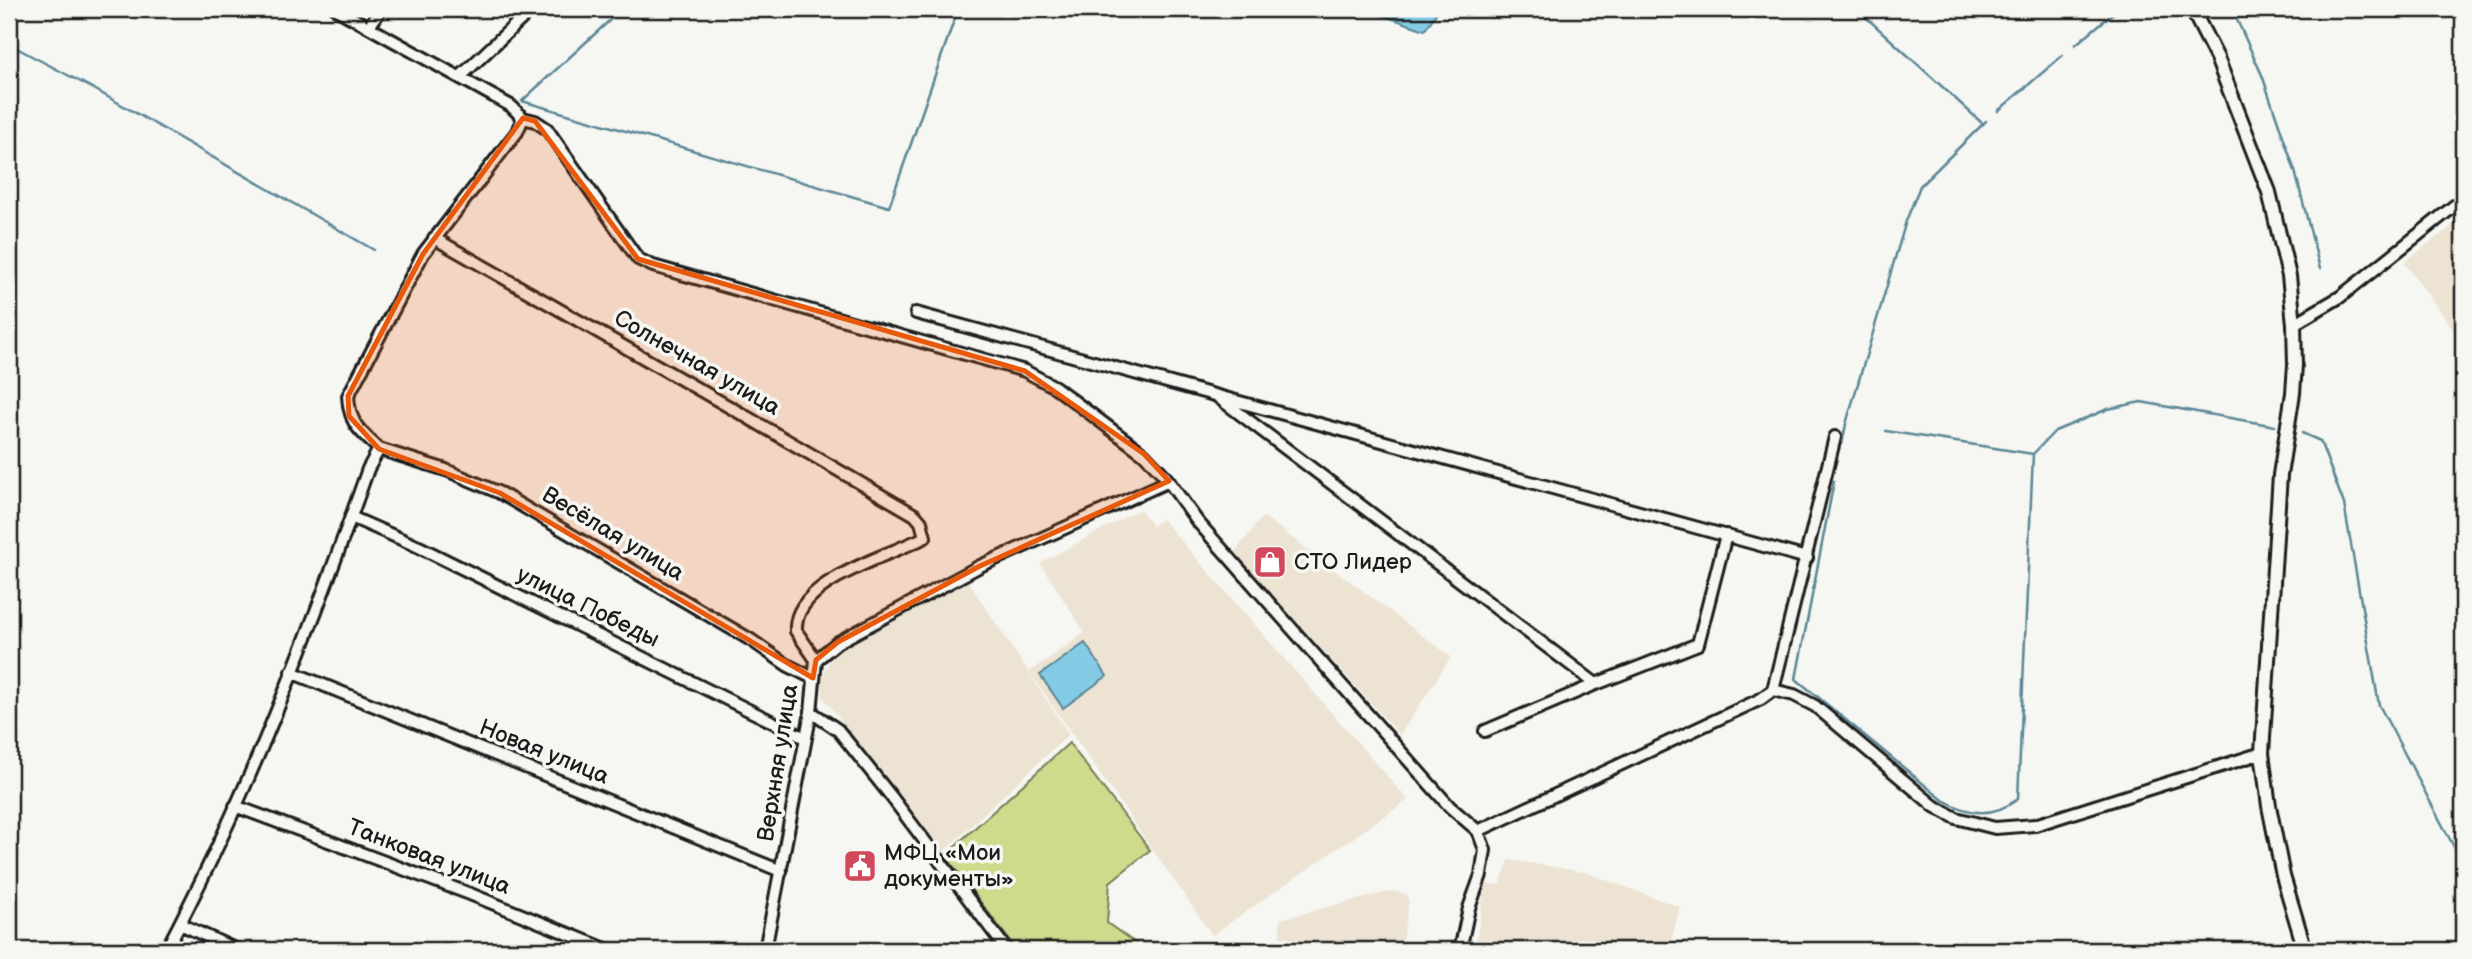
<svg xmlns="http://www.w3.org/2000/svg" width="2472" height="959" font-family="'Balsamiq Sans',sans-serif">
	<rect width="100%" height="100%" fill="#f6f6f2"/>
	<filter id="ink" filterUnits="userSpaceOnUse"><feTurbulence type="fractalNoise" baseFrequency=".0143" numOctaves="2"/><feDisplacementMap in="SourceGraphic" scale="14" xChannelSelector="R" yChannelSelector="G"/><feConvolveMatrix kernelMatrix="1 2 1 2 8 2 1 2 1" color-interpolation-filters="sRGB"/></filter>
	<g filter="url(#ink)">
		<path fill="#ece3d3" d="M2463,218V342L2404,262Z
			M1140,509L1152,526L1162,519L1408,800L1212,935L1029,672L1085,633L1040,563Z
			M1263,516L1451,657L1400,735L1234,553Z
			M968,581L1069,734L942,853L823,697L822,679L831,657L840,645Z
			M1509,860L1584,872L1680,907L1669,950H1475L1485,884L1500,885Z
			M1392,891L1406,894L1409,901L1401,950H1280V919Z"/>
		<path fill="#cfda8d" stroke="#767b54" stroke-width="2" d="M1069,743L1150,850L1110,882L1107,923L1145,950H1017L945,855Z"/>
		<path fill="#84cce5" stroke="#5a8695" stroke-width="2" d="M1364,9H1439L1425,30Z
			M1085,643L1107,676L1063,708L1040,675Z"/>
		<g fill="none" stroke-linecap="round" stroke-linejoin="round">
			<path stroke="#5a8695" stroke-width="2.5" d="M622,9L522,101L889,207L958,9
				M1857,9L1983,124
				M2232,9L2262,75L2295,171L2320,269
				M9,44L94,89L374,250
				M2075,45L2118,9
				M1998,111L2063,55
				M1886,431L2033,454
				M2302,433L2320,441L2344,504L2379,705L2463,864
				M1842,444L1846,424L1906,221L1920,186L1986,121
				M1834,481L1796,679L1943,800C1970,815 1992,818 2018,799L2033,454L2055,431L2108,409L2141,402L2275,426"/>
			<defs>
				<path id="minor" d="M369,27L381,9
					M460,77L532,9
					M523,118L535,121L547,129L638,259L653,266L1025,371L1055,387L1144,454L1164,475L1197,521L1331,673L1450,807L1478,831L1485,850L1481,875L1469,908L1460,950
					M434,238L740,413L915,515L921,522L925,537C890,556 792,581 796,631L816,660L811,712L765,950
					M916,313L1807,558
					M2294,324L2340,297L2463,199
					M1219,398L1596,684
					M379,449L446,470L500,493L751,640L787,665L813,678
					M351,517L419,547L805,738
					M816,660L838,642L980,566L1169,481
					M291,672L781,871
					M1773,690L1835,437
					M811,712L838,730L890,795L1007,950
					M1485,731L1596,684L1698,644L1726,535
					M235,806L470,894L608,950
					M1478,831L1761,699L1773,690L1794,695L1815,706L1934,806L1956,818L1995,828L2035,825L2262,753
					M180,924L237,950
					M166,950C247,797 310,633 368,469L379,449C359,430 350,425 348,396L423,254L517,132L523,118L511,106L336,9"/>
				<path id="tertiary" d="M2192,9L2217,58L2269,192L2289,276L2294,324L2295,365L2293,393L2280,475L2262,753L2269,806L2283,876L2305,950"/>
			</defs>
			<use href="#minor" stroke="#1c1c1c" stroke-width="16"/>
			<use href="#tertiary" stroke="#1c1c1c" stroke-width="18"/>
			<use href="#minor" stroke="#f6f6f2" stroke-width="10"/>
			<use href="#tertiary" stroke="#f6f6f2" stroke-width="12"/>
		</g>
	</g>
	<path fill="#e8590c" fill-opacity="0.2" stroke="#e8590c" stroke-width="5" stroke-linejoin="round" d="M523,118L535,121L638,259L1025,371L1144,454L1169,481L980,566L838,642L816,660L813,678L500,493L379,449L349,416L348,396L423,254Z"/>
	<defs>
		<symbol id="shop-square" viewBox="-11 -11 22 22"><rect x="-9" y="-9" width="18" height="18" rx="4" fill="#d1495b" stroke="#f6f6f2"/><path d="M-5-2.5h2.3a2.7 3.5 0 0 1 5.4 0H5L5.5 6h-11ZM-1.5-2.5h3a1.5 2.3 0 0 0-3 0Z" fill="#fff"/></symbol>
		<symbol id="civic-square" viewBox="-11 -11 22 22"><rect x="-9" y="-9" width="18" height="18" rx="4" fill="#d1495b" stroke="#f6f6f2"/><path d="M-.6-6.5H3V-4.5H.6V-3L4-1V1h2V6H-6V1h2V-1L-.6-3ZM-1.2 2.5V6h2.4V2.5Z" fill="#fff"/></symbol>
	</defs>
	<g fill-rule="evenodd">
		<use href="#shop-square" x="1251" y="543" width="38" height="38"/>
		<use href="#civic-square" x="841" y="847" width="38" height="38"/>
	</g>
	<g text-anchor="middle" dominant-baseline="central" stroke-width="7" stroke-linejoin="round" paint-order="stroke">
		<g font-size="23" fill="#1c1c1c" stroke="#f6f6f2">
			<text transform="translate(697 363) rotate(30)">Солнечная улица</text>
			<text transform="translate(613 534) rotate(31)">Весёлая улица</text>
			<text transform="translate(588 607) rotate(26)">улица Победы</text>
			<text transform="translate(544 752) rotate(22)">Новая улица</text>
			<text transform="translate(778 763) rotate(-81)">Верхняя улица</text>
			<text transform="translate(429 857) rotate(21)">Танковая улица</text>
		</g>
		<g font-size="23" fill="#1c1c1c" stroke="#f6f6f2" text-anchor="start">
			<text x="1294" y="562">СТО Лидер</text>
			<text x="884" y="853">МФЦ «Мои<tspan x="884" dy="26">документы»</tspan></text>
		</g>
	</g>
	<rect width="2472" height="959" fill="none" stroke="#f6f6f2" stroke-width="35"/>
	<rect x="18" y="18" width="2437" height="924" fill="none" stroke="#1c1c1c" stroke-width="2.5" filter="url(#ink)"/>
</svg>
